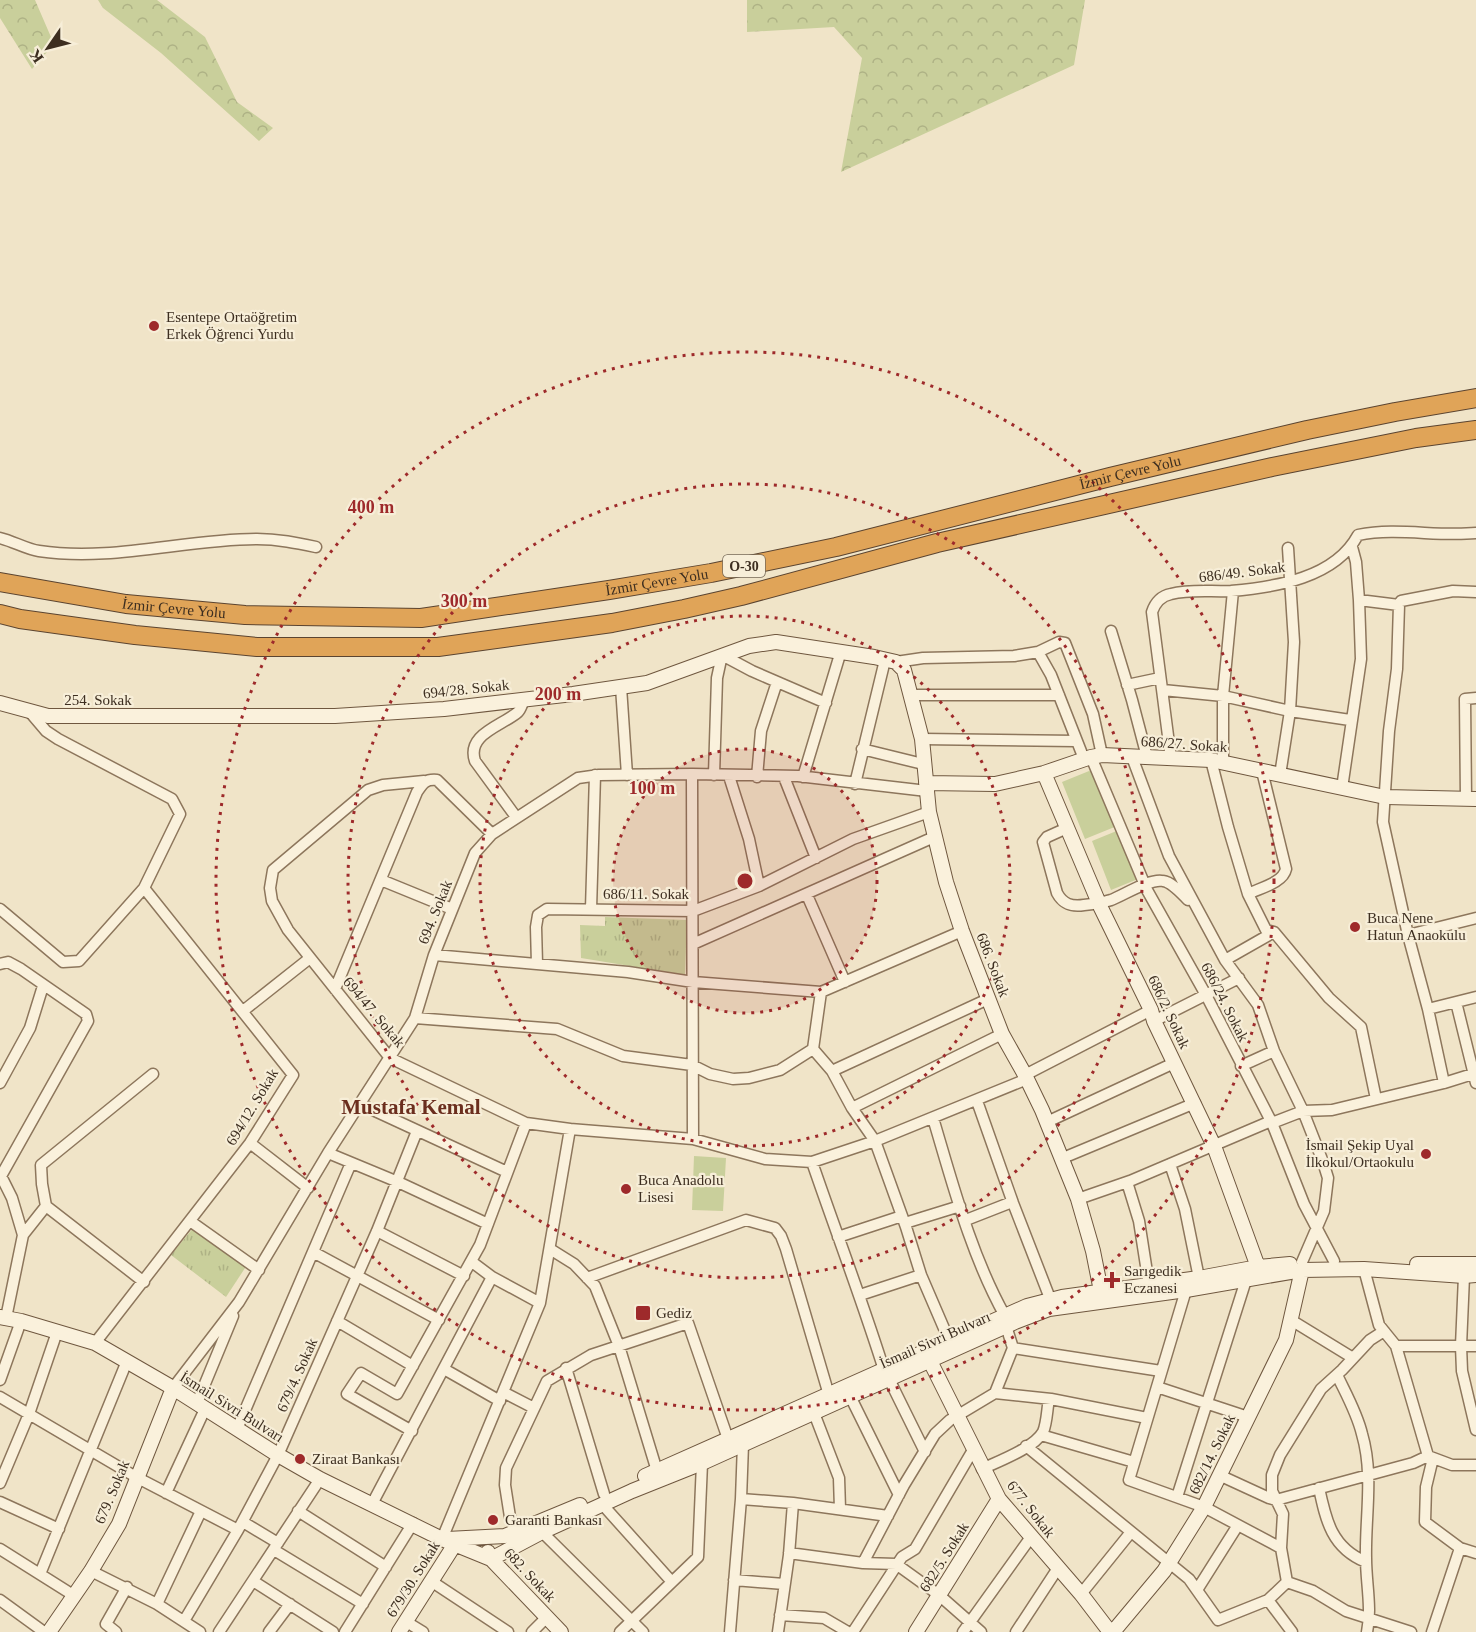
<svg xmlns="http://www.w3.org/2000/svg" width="1476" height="1632" font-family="Georgia,serif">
	<defs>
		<pattern id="forest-crowns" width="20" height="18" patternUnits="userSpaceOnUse" patternTransform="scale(1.5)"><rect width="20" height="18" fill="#c9cf9b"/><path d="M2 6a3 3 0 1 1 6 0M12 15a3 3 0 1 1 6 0" fill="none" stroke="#aeb285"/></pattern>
		<pattern id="park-tufts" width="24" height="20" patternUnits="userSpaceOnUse" patternTransform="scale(1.5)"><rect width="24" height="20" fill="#c9cf9b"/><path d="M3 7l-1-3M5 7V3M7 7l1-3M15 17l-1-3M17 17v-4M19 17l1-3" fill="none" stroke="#aeb285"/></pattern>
	</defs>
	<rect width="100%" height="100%" fill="#f0e4c8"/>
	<path fill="url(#forest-crowns)" d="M0,0H35L54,44L32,69L0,18Z
		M98,0H157L205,37L237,102L273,128L259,141L161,53L103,8Z
		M747,0H1085L1074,65L841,172L862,58L834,27L747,32Z"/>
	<path fill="url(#park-tufts)" d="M605,917L687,920L685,975L581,958L580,925L605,926Z
		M194,1227L247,1265L226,1297L171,1255Z"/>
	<path fill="#c9cf9b" d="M1094,769L1117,826L1085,839L1062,782Z
		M1119,830L1138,879L1111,890L1092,841Z
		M694,1156L726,1158L723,1211L692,1210Z"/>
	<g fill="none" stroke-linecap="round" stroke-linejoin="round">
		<defs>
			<path id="street" d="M0,538C13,541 26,549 39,551C112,562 185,539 257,539C278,539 297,543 316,547
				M1359,600L1399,605
				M1111,631L1132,700L1147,757
				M1038,652L1051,675L1084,759
				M896,662L923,658L1014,656L1038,652L1059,642L1065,643L1093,714L1102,755
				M1127,685L1160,678
				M621,687L627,775
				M1163,690L1223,696L1290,711L1350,720
				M911,695H1059
				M922,739L1076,741
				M862,749L923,764
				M1091,757L1147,890L1206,995L1272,1123L1304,1204L1334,1261
				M1132,757L1169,856L1225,960L1258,1005L1274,1051L1303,1111L1323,1162L1328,1178L1324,1211L1302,1262
				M1171,759L1152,612C1155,603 1161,596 1171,594C1190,589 1212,592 1231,591C1276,587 1335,578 1358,535C1397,527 1437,537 1476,533
				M1211,760L1228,827L1248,894L1266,930L1274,932L1329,998L1361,1027L1376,1099
				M1223,762V696L1233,591
				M692,774L693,1139
				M714,775L717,678L722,655L752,671L826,703
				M1280,775L1290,711L1294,642L1288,548
				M729,776L749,839L759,886
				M757,777L761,731L777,682
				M784,777L816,858
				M803,777L841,651
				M424,781L383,785L368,790L273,870L270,888L272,901L288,930L390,1058L526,1123L570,1129L693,1139L765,1159L812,1162L875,1141L1027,1079
				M855,784L885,660
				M1342,788L1361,659L1359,600L1356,562L1352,547
				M1466,799L1465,699L1476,698
				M516,817L475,761C466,734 502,726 518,712C521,709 522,704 524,700
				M1067,828L1047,837L1043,842L1057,893C1063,904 1071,907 1084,905C1093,904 1102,903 1111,900C1124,895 1150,878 1163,881C1172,882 1182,894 1188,900
				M381,880L452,909
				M1248,894C1260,888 1283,883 1286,869L1262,771
				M807,895L845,982
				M0,909L63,962L79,961L144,888L180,814L172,799L58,739L46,731L29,711
				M591,909L595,775
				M1408,935L1476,918
				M693,944L934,837
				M434,955L628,972L693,982L821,992L962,931
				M1225,960L1274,932
				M0,964L8,962L21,969L86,1014L88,1021L1,1176
				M537,964L536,927L538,915L547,909L693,911L759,886L853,839L929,812
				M335,989L417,792C423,783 425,779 437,780L492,834
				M821,992L813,1049L832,1071L852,1108L875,1141L906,1227L921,1275L949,1340
				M1456,1002L1476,1083
				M1428,1009L1476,997
				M243,1011L310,958
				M415,1018L557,1029L623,1056L692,1065L710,1074L733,1079L749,1078L780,1070L813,1049
				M1154,1021L1239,978
				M1241,1066L1274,1051
				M832,1071L988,999
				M1025,1075L1151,1010
				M0,1083L30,1028L43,986
				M1444,1083L1428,1009L1408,935L1383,822L1389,731L1397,669L1399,605L1401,601L1453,591L1476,592
				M977,1101L1013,1203L1051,1301
				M360,1104L507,1172
				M852,1108L1002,1034
				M933,1118C953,1185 971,1255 1005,1316
				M1047,1122L1174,1063
				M1272,1123L1303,1111L1332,1110L1444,1083L1476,1073
				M250,1143L308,1188
				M328,1153L398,1182L488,1224
				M1063,1158L1195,1103
				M812,1162C836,1232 862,1300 884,1370
				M1170,1164L1185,1209L1199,1278
				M0,1174L12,1198L23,1235L6,1318
				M1127,1182L1139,1221L1149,1285
				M1078,1199L1130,1181L1271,1121
				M46,1206L144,1282
				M966,1220L1012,1202
				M190,1221L259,1270
				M905,1223L960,1206
				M377,1231L464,1276
				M23,1235L46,1206L42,1184L41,1165L153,1074
				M838,1237L902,1216
				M550,1249L574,1264L595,1286L619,1346L657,1471
				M313,1252L439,1320
				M472,1262L492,1277
				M1364,1269L1379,1325L1396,1346L1428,1456
				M1464,1276L1461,1346L1462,1371L1476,1430
				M587,1278L746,1220L775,1228L781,1236L786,1249L829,1395
				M1186,1290L1129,1480L1204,1507L1281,1548
				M860,1295L921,1275
				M1291,1320L1353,1358
				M337,1321L413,1366
				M95,1343L250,1143L293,1075L144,888
				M1396,1346H1476
				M1013,1348L1161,1371
				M566,1368L604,1494
				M444,1369L500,1401
				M1337,1375C1346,1394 1357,1413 1362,1434C1374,1475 1365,1517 1366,1558C1366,1583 1372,1608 1367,1632
				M889,1379L925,1452
				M0,1380L21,1321
				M1157,1387L1248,1417
				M173,1388L239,1302L328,1153L415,1018L434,955L475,853L492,834L578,778L599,775L692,774L798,776L927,791
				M503,1392L534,1408
				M995,1393L1013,1348L1006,1326
				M850,1396L899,1495
				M0,1397L136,1477L238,1530
				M197,1403L233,1316
				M814,1413L839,1478L840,1509
				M237,1429L351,1163
				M412,1431L347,1394L361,1373L397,1394L480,1245L526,1123
				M1041,1435L1134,1462
				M1026,1446L1189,1579L1218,1620L1268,1600
				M1433,1458L1426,1487L1425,1522L1460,1548L1476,1553
				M982,1469C999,1461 1034,1448 1043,1432C1047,1423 1047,1409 1049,1399
				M1219,1475L1269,1498L1276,1500L1413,1463L1428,1456L1452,1465H1476
				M0,1483L29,1414L57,1332
				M1319,1488C1326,1521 1332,1548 1366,1562
				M166,1493L205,1409
				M1177,1497L1246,1280
				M741,1499L793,1503L888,1516
				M0,1502L59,1529
				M372,1504L492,1277L540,1303
				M602,1504L672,1582
				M298,1511L386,1567
				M243,1522L278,1543
				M517,1532L510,1517L505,1485L506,1468L547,1381L591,1355L688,1323L728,1439
				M542,1532L643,1632
				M442,1539L540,1303L570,1129
				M0,1549L73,1595
				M274,1550L363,1604
				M789,1553L863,1563L896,1564L939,1595L981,1632
				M863,1563L904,1485L935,1434L950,1420L995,1393L1051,1399L1147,1418
				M91,1571L157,1604L200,1632
				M40,1574L127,1361
				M734,1580L784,1584
				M253,1581L333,1632
				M431,1581L508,1632
				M1287,1582L1313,1591L1346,1611L1411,1632
				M1197,1590L1238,1525
				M1081,1594L1131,1532
				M0,1600L44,1632
				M157,1604L201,1511
				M780,1615L824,1618L848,1632
				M184,1621L238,1530L278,1455L377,1231L417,1131
				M405,1621L423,1632
				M116,1632L106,1624L127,1587
				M219,1632L320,1479
				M269,1632L290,1604
				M345,1632L413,1523
				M532,1632L547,1617
				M620,1632L698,1557L702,1463
				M730,1632L741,1499L743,1444
				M778,1632L789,1555L793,1503
				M853,1632L902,1557L915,1549L973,1450
				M963,1632L1031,1537
				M1016,1632L1058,1568
				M1292,1632L1268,1600L1287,1582L1281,1548L1283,1514L1272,1491V1475L1280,1455L1321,1389L1342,1370L1370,1340L1384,1331
				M1432,1632L1460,1548"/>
			<path id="secondary" d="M0,703L48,716H335L444,709L573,694L647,683L749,646L776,642L874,657L896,662L904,670L922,739L929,812L946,882L962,931L1002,1034L1025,1075L1042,1110L1078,1199L1093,1251L1101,1291
				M1044,773L1101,908L1151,1010L1154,1021L1214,1146L1258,1267
				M926,783L995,784L1044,773L1091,757L1102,755L1211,760L1385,797L1476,799
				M1417,1264H1476
				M0,1317L21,1321L95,1343L173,1388L278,1455L320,1479L442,1539L491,1559L542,1532L632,1491L702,1463L1015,1322L1049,1309L1186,1290L1302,1270L1364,1269L1464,1276L1476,1275
				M930,1361L999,1499L1081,1594L1110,1632
				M645,1476L1027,1306L1062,1297L1199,1278L1258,1267L1290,1264
				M447,1539L505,1536L580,1505
				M488,1552L491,1559L561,1632
				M49,1632L91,1571L119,1524L173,1388
				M399,1632L455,1544
				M916,1632L999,1499
				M1113,1632L1164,1571L1204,1507L1286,1340L1302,1270"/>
			<g id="highway">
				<path id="s1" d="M0,582L126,604L245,615L421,618L609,590L711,573L836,547L1110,477L1307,430L1395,412L1476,398"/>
				<path d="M0,614L20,619L135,635L257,647H438L612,623L684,609L741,596L937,543L1272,467L1416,438L1476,430"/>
			</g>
		</defs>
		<use href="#street" stroke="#8d765c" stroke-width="13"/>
		<use href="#secondary" stroke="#6f573f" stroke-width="16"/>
		<use href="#highway" stroke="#5b4430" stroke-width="20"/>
		<use href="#street" stroke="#faf1dc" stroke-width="10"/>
		<use href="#secondary" stroke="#faf1dc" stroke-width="14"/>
		<use href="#highway" stroke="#e0a458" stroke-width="18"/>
	</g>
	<circle cx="745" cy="881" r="132" fill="#9e2a2b" fill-opacity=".12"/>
	<g fill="none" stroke="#9e2a2b" stroke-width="3" stroke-dasharray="3 6">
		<circle cx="745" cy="881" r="132"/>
		<circle cx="745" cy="881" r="265"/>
		<circle cx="745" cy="881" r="397"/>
		<circle cx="745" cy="881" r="529"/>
	</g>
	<g fill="#9e2a2b" stroke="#f7eed8" stroke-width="2">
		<circle cx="154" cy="326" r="6"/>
		<circle cx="1355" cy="927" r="6"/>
		<circle cx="1426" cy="1154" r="6"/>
		<circle cx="626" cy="1189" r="6"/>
		<path d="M1109 1271h6v6h6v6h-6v6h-6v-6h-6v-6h6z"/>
		<rect x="635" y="1305" width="16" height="16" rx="3"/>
		<circle cx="300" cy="1459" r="6"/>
		<circle cx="493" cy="1520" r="6"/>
	</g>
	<g text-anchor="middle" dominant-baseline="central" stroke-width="4.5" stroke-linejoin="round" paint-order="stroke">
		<rect fill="#f7eed8" stroke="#756857" stroke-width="1.5" x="723" y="555" width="42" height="22" rx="4.5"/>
		<g font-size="14" font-weight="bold" fill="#3d2e20">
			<text x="744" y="566">O-30</text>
		</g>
		<g font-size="15" fill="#3d2e20" stroke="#f7eed8" text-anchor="start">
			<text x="166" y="317">Esentepe Ortaöğretim<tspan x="166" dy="17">Erkek Öğrenci Yurdu</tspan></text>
			<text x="1367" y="918">Buca Nene<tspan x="1367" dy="17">Hatun Anaokulu</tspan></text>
			<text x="1414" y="1145" text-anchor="end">İsmail Şekip Uyal<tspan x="1414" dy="17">İlkokul/Ortaokulu</tspan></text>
			<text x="638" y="1180">Buca Anadolu<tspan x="638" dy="17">Lisesi</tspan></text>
			<text x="1124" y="1271">Sarıgedik<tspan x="1124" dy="17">Eczanesi</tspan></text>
			<text x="656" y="1313">Gediz</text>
			<text x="312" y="1459">Ziraat Bankası</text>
			<text x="505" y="1520">Garanti Bankası</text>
		</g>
		<g font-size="15" fill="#3d2e20" stroke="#f7eed8">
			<text stroke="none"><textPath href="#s1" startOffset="1148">İzmir Çevre Yolu</textPath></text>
			<text transform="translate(1242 572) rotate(-7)">686/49. Sokak</text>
			<text stroke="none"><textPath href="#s1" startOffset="662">İzmir Çevre Yolu</textPath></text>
			<text stroke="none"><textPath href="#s1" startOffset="176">İzmir Çevre Yolu</textPath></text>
			<text transform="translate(466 689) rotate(-6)">694/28. Sokak</text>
			<text x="98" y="700">254. Sokak</text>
			<text transform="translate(1184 744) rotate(4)">686/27. Sokak</text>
			<text x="646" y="894">686/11. Sokak</text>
			<text transform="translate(435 912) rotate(-68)">694. Sokak</text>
			<text transform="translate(993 965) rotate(69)">686. Sokak</text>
			<text transform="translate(1225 1002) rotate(63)">686/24. Sokak</text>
			<text transform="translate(374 1012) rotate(50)">694/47. Sokak</text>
			<text transform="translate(1169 1012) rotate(65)">686/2. Sokak</text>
			<text transform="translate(252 1107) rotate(-59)">694/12. Sokak</text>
			<text transform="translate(935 1340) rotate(-24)">İsmail Sivri Bulvarı</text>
			<text transform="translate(297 1375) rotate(-66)">679/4. Sokak</text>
			<text transform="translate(232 1407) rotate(32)">İsmail Sivri Bulvarı</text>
			<text transform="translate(1212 1454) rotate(-64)">682/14. Sokak</text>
			<text transform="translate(112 1492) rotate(-67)">679. Sokak</text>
			<text transform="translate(1031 1509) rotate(52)">677. Sokak</text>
			<text transform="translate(944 1557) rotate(-58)">682/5. Sokak</text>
			<text transform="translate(530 1575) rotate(47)">682. Sokak</text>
			<text transform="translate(413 1579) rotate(-58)">679/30. Sokak</text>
		</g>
		<g font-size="21" font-weight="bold" fill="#6b2e1e" stroke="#f7eed8">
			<text x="411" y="1107">Mustafa Kemal</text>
		</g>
	</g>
	<circle cx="745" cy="881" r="9" fill="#9e2a2b" stroke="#f7eed8" stroke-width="3"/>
	<g font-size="18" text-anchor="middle" font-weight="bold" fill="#9e2a2b" stroke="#f7eed8" stroke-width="4.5" stroke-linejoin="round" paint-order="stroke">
		<text x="371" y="513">400 m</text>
		<text x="464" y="607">300 m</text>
		<text x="558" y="700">200 m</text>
		<text x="652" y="794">100 m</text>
	</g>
	<g transform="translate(48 48) rotate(235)" stroke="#f7eed8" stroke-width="4.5" paint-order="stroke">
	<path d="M0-4.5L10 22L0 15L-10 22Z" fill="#3d2e20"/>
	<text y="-9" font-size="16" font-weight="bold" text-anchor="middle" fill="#3d2e20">K</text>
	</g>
</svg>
